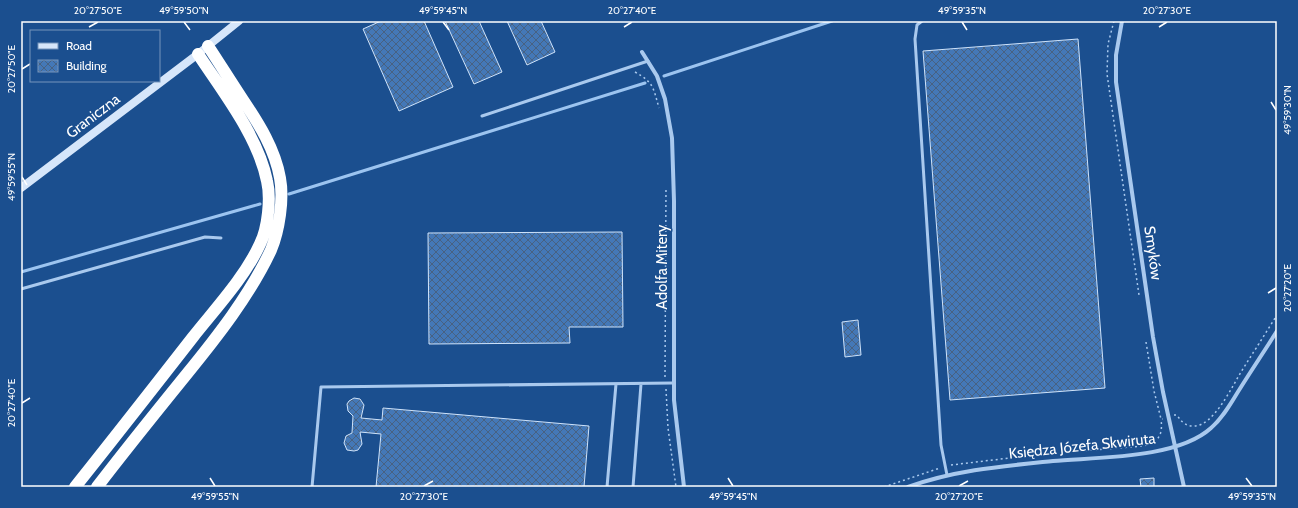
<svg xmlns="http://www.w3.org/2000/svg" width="1298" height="508" font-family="Cabin,sans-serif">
	<defs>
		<pattern id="building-cross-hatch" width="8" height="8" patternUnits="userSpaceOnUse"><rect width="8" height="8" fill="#4478b7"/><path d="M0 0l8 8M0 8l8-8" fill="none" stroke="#486282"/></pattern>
	</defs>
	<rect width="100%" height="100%" fill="#1b4f8f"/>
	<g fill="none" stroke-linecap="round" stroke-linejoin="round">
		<path stroke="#9cc4f0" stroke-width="3" d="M664,76L832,21
			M289,194L645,83
			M21,272L260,204"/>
	</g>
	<path fill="url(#building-cross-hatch)" stroke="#cfe3fa" d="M381,21H424L453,87L399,111L363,29Z
		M445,21H479L502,72L474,84Z
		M507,21H541L555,52L527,65Z
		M1078,39L1105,388L950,400L923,51Z
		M622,232L623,327H569L570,343L429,344L428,233Z
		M858,320L861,355L845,357L842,322Z
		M354,398L360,399L364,405L361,418L382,420L383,408L589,426L584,487H376L381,434L360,432L362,444L358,450L354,451L347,450L344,443L346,436L352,433L353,416L348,411L347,404L349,401Z
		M1154,478V487H1141L1140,479Z"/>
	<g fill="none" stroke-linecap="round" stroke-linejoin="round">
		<path stroke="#a9c9ee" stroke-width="1.5" stroke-dasharray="2 3" stroke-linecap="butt" d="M1114,21L1108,44L1107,74L1139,295
			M635,72C654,83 653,87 659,108
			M1146,342L1154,391L1161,419H1163
			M665,377L666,187
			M666,389L668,428L676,487
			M1174,415H1177C1183,425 1191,429 1202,424C1218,416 1232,387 1241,372C1253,353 1265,334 1277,315
			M951,465L1043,454L1143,446C1159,442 1163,435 1161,419
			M884,487L940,468"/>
		<path stroke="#a9c9ee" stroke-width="3" d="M922,21L917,25L915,39L941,445L947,475
			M482,116L648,61
			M21,289L205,237L221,238
			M312,487L321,387L673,383
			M607,487L616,384
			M633,487L641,384"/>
		<path stroke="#a9c9ee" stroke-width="4" d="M1122,21L1116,55V82L1153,337L1163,392L1184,487
			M642,52L657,76L665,99L672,138L674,201V400L684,487
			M908,487C955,470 1004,466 1053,461C1097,457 1177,459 1211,428C1224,417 1232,401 1241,387C1253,368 1265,350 1277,331"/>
		<path stroke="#d6e6fa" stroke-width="8" d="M21,188L198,54L239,21"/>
		<path stroke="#fff" stroke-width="12" d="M75,487C115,437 154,387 193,337C216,308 245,277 260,244C268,228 271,198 267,181C258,136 223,92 198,54
			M97,487C126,449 156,412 186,375C217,337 250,295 271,250C279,231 284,199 280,178C275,149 259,124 243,100C231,82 220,64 208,46"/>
	</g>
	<path fill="none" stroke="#fff" stroke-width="1.5" d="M184,22L190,30M443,22L449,30M962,22L967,30M89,27L98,22M624,27L632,22M1159,27L1167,22M22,69L30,64M1271,102L1276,110M22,177L27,185M1268,293L1276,288M22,403L30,398M210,478L215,486M728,478L733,486M1246,478L1252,486M424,486L433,481M959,486L968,481"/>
	<g text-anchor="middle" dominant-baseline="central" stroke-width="3" stroke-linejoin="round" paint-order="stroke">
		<g font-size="15" fill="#fff" stroke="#1b4f8f">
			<text transform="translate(93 116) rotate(-37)">Graniczna</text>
			<text transform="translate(1153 253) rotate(82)">Smyków</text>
			<text transform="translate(662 267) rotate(-90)">Adolfa Mitery</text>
			<text transform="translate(1082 446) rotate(-6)">Księdza Józefa Skwiruta</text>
		</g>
	</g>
	<rect width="1298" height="508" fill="none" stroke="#1b4f8f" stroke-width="44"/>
	<rect x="30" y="30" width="130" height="52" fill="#1b4f8f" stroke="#7695bc"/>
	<rect x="38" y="43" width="20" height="6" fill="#d6e6fa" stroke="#7695bc"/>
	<text x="66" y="50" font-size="12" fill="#ffffff">Road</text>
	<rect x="38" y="60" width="20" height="12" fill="url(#building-cross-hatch)" stroke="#7695bc"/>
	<text x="66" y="70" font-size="12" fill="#ffffff">Building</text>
	<rect x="22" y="22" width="1254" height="464" fill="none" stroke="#fff" stroke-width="1.5"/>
	<g font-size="10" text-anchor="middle" fill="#fff">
		<text x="98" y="14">20°27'50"E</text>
		<text x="184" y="14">49°59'50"N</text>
		<text x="443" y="14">49°59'45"N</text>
		<text x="632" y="14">20°27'40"E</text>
		<text x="962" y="14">49°59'35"N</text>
		<text x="1167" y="14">20°27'30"E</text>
		<text transform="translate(11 69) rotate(-90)" y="4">20°27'50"E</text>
		<text transform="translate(1287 110) rotate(-90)" y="4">49°59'30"N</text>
		<text transform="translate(11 177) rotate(-90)" y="4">49°59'55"N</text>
		<text transform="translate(1287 288) rotate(-90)" y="4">20°27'20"E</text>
		<text transform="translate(11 403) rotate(-90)" y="4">20°27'40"E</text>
		<text x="215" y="500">49°59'55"N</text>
		<text x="424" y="500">20°27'30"E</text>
		<text x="733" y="500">49°59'45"N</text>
		<text x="959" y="500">20°27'20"E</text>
		<text x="1252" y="500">49°59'35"N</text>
	</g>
</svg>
